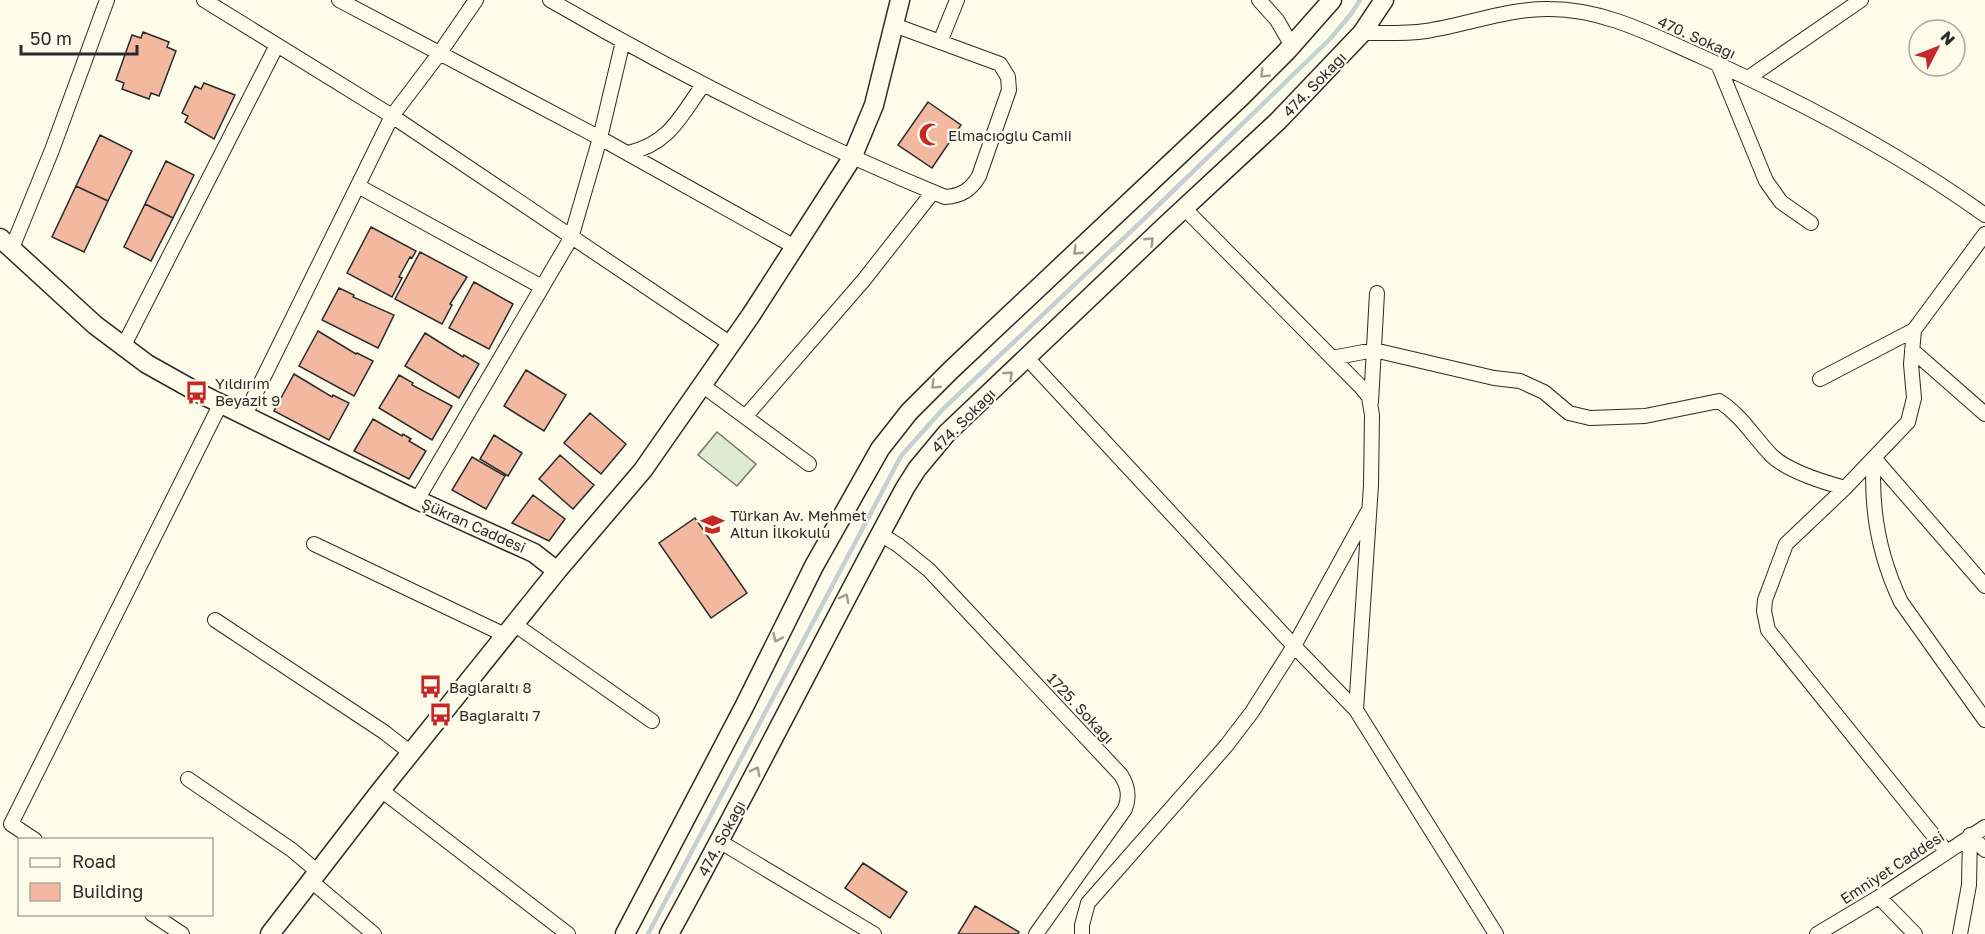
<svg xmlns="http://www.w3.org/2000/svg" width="1985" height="934" font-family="'Golos Text',sans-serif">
	<rect width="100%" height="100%" fill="#fdfbea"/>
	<path fill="#deebd1" stroke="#74746e" stroke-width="1.5" d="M717,432L756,464L737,486L698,455Z"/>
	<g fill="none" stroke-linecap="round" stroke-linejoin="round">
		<path stroke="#c7d0d0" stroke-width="4.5" d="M648,934L901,456L943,409L1143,220L1330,39L1351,14L1360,0"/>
	</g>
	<path fill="#f2b8a0" stroke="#2b2b2b" stroke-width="1.5" d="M143,32L169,42L167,47L176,51L159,96L151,93L149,99L122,89L124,83L116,80L132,35L141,38Z
		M204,83L235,95L214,139L185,122L188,116L182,113L195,86L201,89Z
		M928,102L961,125L932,168L898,145Z
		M100,135L132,151L108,201L76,186Z
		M166,161L194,175L173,218L145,204Z
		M76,186L108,201L84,252L52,237Z
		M145,204L173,218L151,261L124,247Z
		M371,227L416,251L412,258L410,257L399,277L402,278L392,297L347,273Z
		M420,252L467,277L450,304L452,305L442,324L395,299Z
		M474,282L513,304L489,349L449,328Z
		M339,288L354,295L353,297L394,315L378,348L322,320Z
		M318,331L356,354L357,353L373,361L354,396L299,366Z
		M425,333L463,357L464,355L479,364L459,398L405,366Z
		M526,370L566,395L544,431L504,406Z
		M294,374L332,397L333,395L349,403L329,440L274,411Z
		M399,375L413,383L412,385L452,406L432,440L379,408Z
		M590,413L626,444L601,474L564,443Z
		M373,419L402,436L403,434L411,439L409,441L426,451L409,479L354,451Z
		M494,435L522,453L508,476L480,459Z
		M560,455L594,485L573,509L539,479Z
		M472,457L505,476L486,509L452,490Z
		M533,495L565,519L549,541L512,523Z
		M695,518L747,593L711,618L659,543Z
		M863,863L907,892L890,918L845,888Z
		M975,906L1019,932L1018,934H958Z"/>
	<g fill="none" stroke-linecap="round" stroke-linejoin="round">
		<defs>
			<path id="minor" d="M204,0L392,116L731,344
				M339,0L600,138L795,247
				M550,0C678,74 809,141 945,197C961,196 971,190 979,176L1009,90L1008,77L1000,64L894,25
				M1259,0L1277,20L1292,46
				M1362,33C1383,33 1405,34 1426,31C1467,25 1509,8 1550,9C1604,9 1652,35 1700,56C1800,101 1896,151 1985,215
				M940,42L957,0
				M1718,64L1766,181L1781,202L1811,223
				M1748,78L1861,0
				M628,153C669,144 680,117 703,85
				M358,186L542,287
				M1184,208L1361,387L1369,397L1372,415L1371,485L1356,710
				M12,248L52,150L107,0
				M123,347L277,45
				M1912,350L1985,414
				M1027,358L1294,646L1356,710L1496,934
				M1332,358L1374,350L1494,378L1520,381L1544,392L1569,413L1590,418L1645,416L1719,401C1741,415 1753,436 1771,455C1787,471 1823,482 1845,488
				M1820,379L1914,330
				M702,385L809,464
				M1371,402L1377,293
				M245,415L392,116L439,54L476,0
				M745,417L863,281L933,192
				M1874,458C1870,510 1879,556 1901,602L1985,720
				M1874,458L1985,586
				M417,500L571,238L600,138L623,41
				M880,534L898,545L929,570L1121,775C1128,786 1130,796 1125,809L1036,934
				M314,544L505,635
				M215,620L384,732L411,753
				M514,624L652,721
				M188,779L292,850L318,872
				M381,790L568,934
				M1970,835L1985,850
				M35,840L11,824L221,403
				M719,841L874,934
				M1946,851L1768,630L1764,611L1765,600L1786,544L1845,488L1908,422L1914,398L1911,364L1914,330L1985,234
				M311,881L374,934
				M1879,897L1915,934
				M152,914L182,934
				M1082,934V925L1088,903L1226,746L1252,712L1294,646L1367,513
				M1817,934L1879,897L1985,827
				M1960,934L1969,885L1970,835"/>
			<path id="tertiary" d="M0,238L95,325L147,364L197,392L417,500L534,553L557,571
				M270,934L381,790L557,571L643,470L751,315L852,158L874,105L900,0
				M625,934L744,707L814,566L880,449L909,412L951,370L1241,97L1286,52L1332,0
				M669,934C750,787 825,636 905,488L917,469L947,433L1166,225L1278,121L1362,33L1384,0"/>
		</defs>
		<use href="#minor" stroke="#2b2b2b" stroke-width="16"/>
		<use href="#tertiary" stroke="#2b2b2b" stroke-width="21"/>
		<use href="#minor" stroke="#fdfbea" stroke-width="14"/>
		<use href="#tertiary" stroke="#fdfbea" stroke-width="18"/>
	</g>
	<defs><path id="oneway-chevron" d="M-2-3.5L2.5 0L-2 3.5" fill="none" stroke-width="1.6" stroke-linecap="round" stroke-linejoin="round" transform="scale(1.5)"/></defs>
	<g stroke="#9e9d94">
		<use href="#oneway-chevron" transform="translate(1264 74) rotate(135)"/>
		<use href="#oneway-chevron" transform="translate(1150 241) rotate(-44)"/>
		<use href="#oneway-chevron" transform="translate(1077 251) rotate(137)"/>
		<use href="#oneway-chevron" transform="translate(1009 375) rotate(-43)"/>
		<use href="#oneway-chevron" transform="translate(935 385) rotate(136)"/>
		<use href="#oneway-chevron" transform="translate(845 598) rotate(-62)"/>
		<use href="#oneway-chevron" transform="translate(777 638) rotate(115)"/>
		<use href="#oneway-chevron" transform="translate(756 771) rotate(-62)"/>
	</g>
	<defs>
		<symbol id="mosque-bare" viewBox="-9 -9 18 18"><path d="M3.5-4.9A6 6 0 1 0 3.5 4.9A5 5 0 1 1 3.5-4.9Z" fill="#c62828" stroke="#fdfbea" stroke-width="2.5" paint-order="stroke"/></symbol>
		<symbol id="bus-bare" viewBox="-9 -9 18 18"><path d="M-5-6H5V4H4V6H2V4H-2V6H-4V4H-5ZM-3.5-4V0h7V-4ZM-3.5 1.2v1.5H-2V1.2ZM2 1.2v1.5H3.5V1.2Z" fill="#c62828" stroke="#fdfbea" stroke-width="2.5" paint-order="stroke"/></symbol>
		<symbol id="school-bare" viewBox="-9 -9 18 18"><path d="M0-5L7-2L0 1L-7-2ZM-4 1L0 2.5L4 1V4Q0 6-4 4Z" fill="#c62828" stroke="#fdfbea" stroke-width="2.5" paint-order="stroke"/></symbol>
	</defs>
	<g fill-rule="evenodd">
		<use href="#mosque-bare" x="914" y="118" width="33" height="33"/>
		<use href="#bus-bare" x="180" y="376" width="33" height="33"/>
		<use href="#school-bare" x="696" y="508" width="33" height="33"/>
		<use href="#bus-bare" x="414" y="670" width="33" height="33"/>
		<use href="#bus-bare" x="424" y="698" width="33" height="33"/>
	</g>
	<g text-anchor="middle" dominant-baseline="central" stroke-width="4.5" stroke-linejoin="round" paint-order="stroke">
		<g font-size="15" fill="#2b2b2b" stroke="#fdfbea">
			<text transform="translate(1697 37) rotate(24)">470. Sokağı</text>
			<text transform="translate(1314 84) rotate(-46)">474. Sokağı</text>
			<text transform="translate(963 420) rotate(-45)">474. Sokağı</text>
			<text transform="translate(474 525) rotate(24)">Şükran Caddesi</text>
			<text transform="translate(1081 708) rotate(47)">1725. Sokağı</text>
			<text transform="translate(721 838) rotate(-62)">474. Sokağı</text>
			<text transform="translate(1892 867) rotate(-33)">Emniyet Caddesi</text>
		</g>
		<g font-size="15" fill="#2b2b2b" stroke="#fdfbea" text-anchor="start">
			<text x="948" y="135">Elmacıoğlu Camii</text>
			<text x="215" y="383">Yıldırım<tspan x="215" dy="17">Beyazit 9</tspan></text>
			<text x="730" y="515">Türkan Av. Mehmet<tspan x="730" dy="17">Altun İlkokulu</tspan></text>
			<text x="449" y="687">Bağlaraltı 8</text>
			<text x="459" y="715">Bağlaraltı 7</text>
		</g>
	</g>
	<rect x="18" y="838" width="195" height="78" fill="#fdfbea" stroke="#a9a89e" stroke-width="1.5"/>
	<rect x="30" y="858" width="30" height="9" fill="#fdfbea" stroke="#a9a89e" stroke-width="1.5"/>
	<text x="72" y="868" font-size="18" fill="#2b2b2b">Road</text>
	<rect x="30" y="883" width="30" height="18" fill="#f2b8a0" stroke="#a9a89e" stroke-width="1.5"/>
	<text x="72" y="898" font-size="18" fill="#2b2b2b">Building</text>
	<g transform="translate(1937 48) rotate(48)"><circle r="28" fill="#fdfbea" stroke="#a9a89e" stroke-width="1.5"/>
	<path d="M0-4.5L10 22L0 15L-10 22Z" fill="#c62828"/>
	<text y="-9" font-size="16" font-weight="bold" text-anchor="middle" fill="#2b2b2b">N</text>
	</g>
	<path d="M21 45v9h116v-9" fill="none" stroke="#2b2b2b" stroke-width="3"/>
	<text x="30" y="45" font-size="18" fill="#2b2b2b" stroke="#fdfbea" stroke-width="4.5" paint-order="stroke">50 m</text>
</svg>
